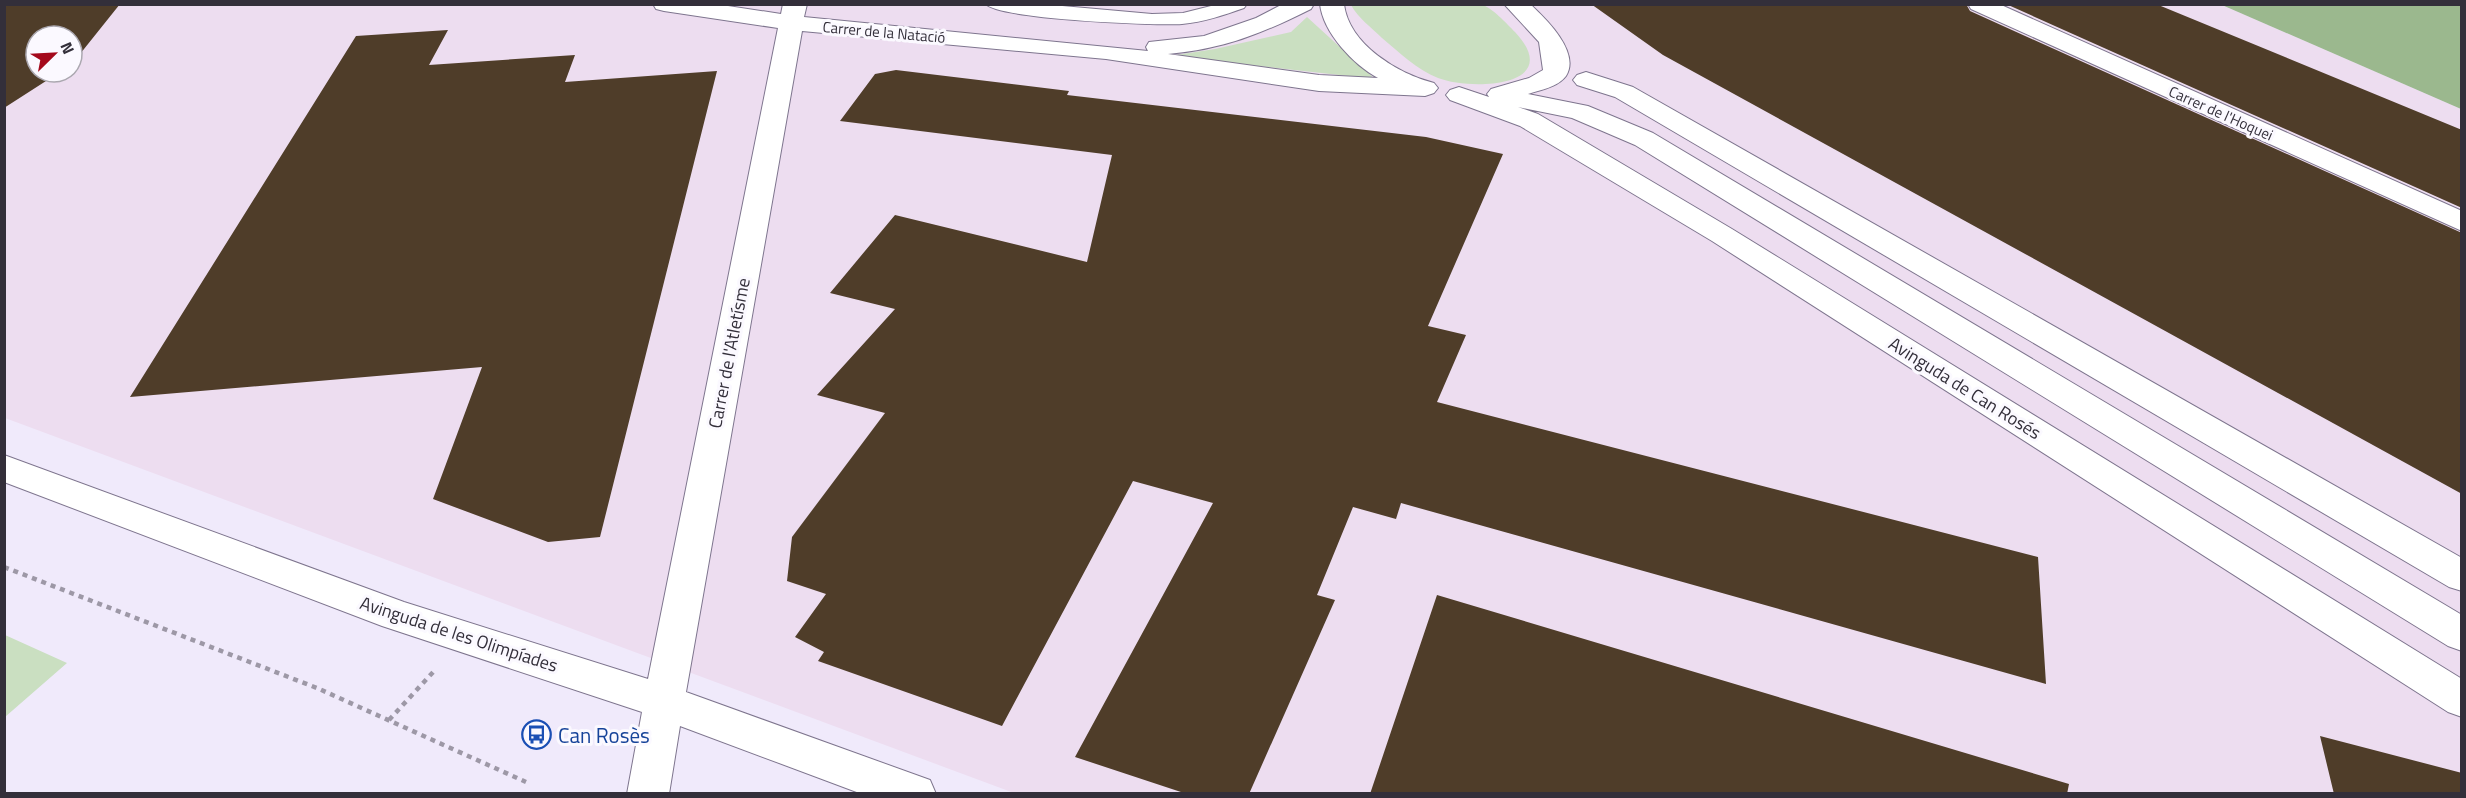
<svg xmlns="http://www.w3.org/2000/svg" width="2466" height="798" font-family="'Titillium Web',sans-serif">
	<rect width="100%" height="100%" fill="#f0eafb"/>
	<path fill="#edddf0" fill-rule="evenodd" d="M4,5H2222L2461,109V793H1014L5,418ZM36,36H72V72H36Z"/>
	<path fill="#cadfc1" d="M1351,5C1380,4 1409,4 1438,4C1452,4 1467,2 1480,4C1492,7 1507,24 1515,32C1566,87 1472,91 1438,78C1417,70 1399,52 1382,38C1372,28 1358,18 1351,5Z
		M1307,17L1375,79L1169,56L1215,49L1291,32Z
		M5,635L67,663L5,717Z"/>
	<path fill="#9bb88e" d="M2222,5H2461V109Z"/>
	<path fill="#4f3d29" d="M4,4H120L72,64V36H36V72H60L4,108Z
		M1591,4H1966L1970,11L2462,233V494L1663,55Z
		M2006,4H2156L2462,130V208Z
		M448,30L429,65L575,55L565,82L717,71L600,537L548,542L433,499L482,367L130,397L356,36Z
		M896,70L1069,91L1067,95L1426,137L1503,154L1428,326L1466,335L1437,402L2038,557L2046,684L1401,503L1396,519L1353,507L1317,595L1335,600L1249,794H1187L1075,757L1213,503L1133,481L1002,726L818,661L824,652L795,637L826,594L787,581L792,537L885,413L817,395L895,309L830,293L895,215L1087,262L1112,155L840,121L875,74Z
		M1437,595L2069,784L2067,794H1370Z
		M2320,736L2462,773V794H2334Z"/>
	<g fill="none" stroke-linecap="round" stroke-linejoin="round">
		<defs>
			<path id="service" d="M986,4H1040L1152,14L1183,13L1219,4H1247L1244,8C1224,15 1204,22 1182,24C1156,26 998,19 986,4Z"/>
			<path id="minor" d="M653,4H715L781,14L783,4H807L804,17L1148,51L1146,47L1149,42L1204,36L1256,18L1283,4H1314L1311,9C1261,34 1224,49 1168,54L1319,75L1378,78C1354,65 1323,33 1320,4H1344C1349,45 1399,74 1434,83L1438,88L1434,93L1425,96L1319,91L1106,59L802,31L686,692L930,780L936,794H862L680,726L669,794H627L642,712L382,626L4,482V455L404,602L648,679L778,28L664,11L656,9Z
				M1504,4H1530C1545,18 1581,52 1566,76C1558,87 1540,90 1528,94L1588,106L1653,133L2462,615V651L2448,646L1635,145L1572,118L1518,107L1538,114L1732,229L2462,679V717L2448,712L1712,241L1520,126L1450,100L1446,95L1450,90L1459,87L1489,97L1487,94L1491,89L1529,78L1543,70L1539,42Z
				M1968,4H1999L2462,211V231L1971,9Z
				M1586,72L1633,87L2462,558V591L2449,587L1615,97L1577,85L1573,80L1577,75Z"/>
		</defs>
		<use href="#service" stroke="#7e758e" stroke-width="2"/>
		<use href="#minor" stroke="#7e758e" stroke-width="2"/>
		<path stroke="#9d98a6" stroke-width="4.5" stroke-dasharray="5 5" stroke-linecap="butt" d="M4,567L317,688L526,782
			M389,720L435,670"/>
		<use href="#service" fill="#fff" fill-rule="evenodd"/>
		<use href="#minor" fill="#fff" fill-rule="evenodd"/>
	</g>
	<defs>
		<symbol id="bus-ring" viewBox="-11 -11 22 22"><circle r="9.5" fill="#fbf9ff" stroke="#1a4fb4" stroke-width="1.5"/><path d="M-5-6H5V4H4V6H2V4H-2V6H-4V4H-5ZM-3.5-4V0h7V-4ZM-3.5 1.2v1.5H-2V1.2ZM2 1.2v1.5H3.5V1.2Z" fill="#1a4fb4"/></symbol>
	</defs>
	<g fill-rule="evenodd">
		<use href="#bus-ring" x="520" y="718" width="33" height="33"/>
	</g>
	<g text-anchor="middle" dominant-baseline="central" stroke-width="6" stroke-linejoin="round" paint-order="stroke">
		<g font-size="15" fill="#332f3a" stroke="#fbf9ff">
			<text transform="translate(884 32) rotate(5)">Carrer de la Natació</text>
			<text transform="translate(2221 113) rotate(24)">Carrer de l'Hoquei</text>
		</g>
		<g font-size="18" fill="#332f3a" stroke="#fbf9ff">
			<text transform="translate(729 353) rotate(-79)">Carrer de l'Atletísme</text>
			<text transform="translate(1965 388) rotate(32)">Avinguda de Can Rosés</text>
			<text transform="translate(459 634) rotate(18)">Avinguda de les Olimpíades</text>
		</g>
		<g font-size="21" fill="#164399" stroke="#fbf9ff" text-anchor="start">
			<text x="558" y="735">Can Rosès</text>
		</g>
	</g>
	<rect width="2466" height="798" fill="none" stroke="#332f3a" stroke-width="12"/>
	<g transform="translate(54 54) rotate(66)"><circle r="28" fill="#fbf9ff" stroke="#aba8b0" stroke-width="1.5"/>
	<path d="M0-4.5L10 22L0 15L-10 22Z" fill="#a4091c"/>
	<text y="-9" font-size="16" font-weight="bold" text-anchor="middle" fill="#332f3a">N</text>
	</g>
</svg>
